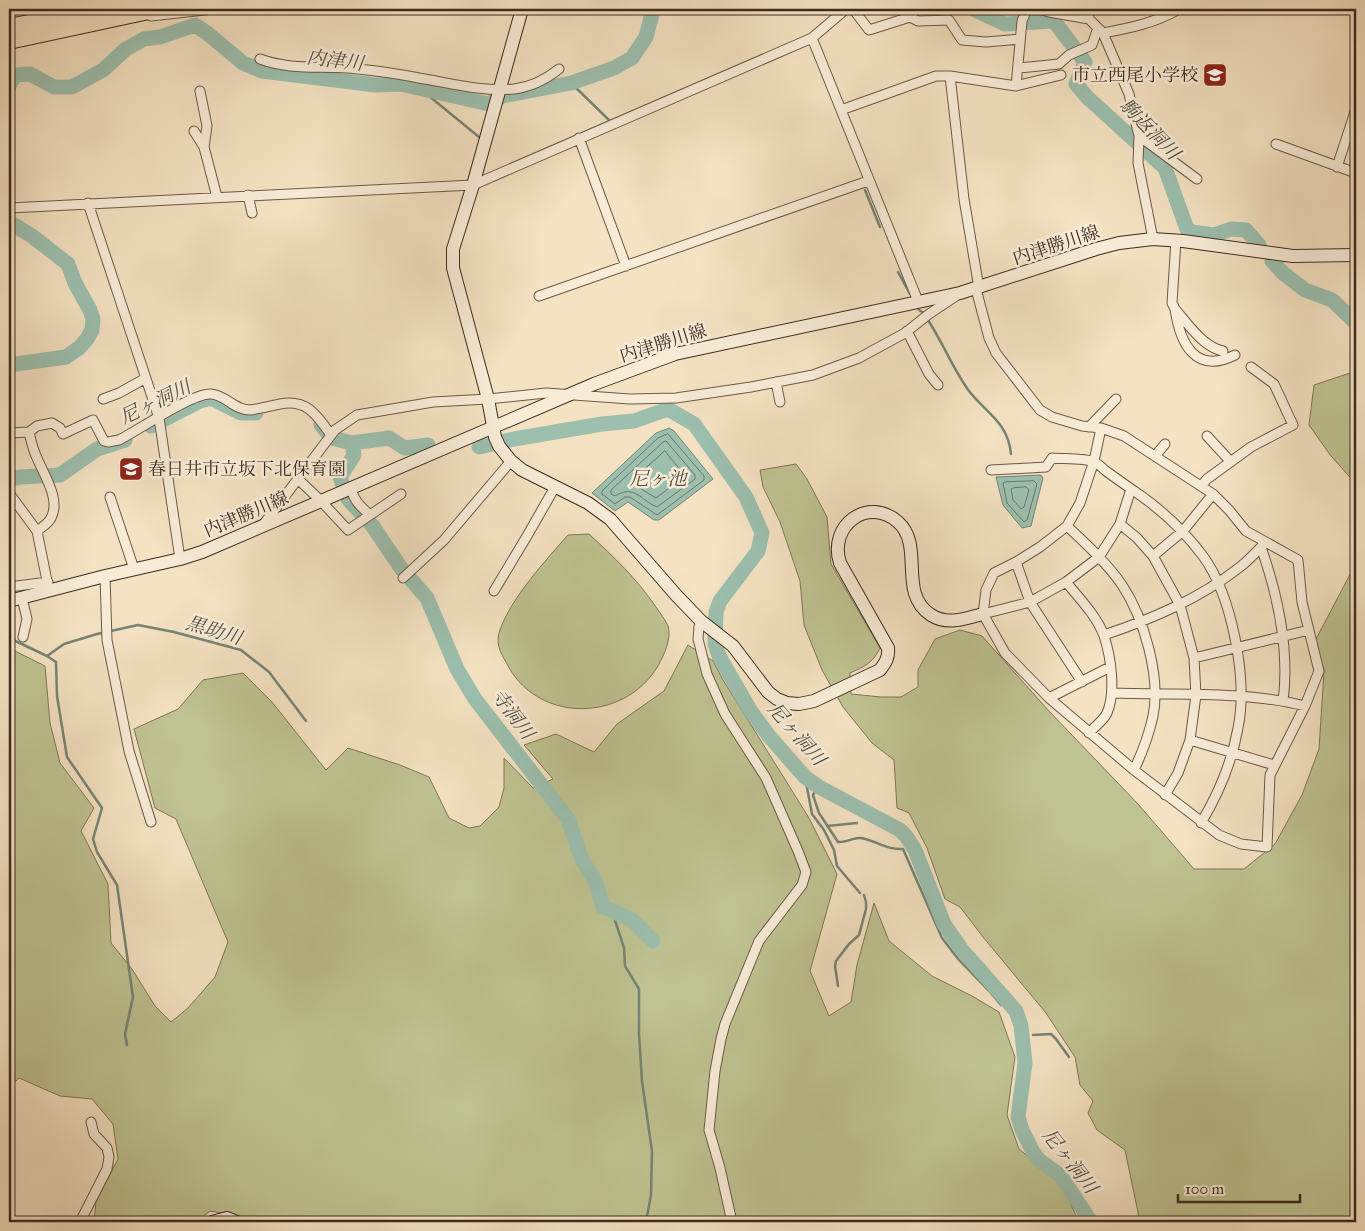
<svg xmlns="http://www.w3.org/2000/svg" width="1365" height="1231" font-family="'IM FELL Great Primer','Noto Serif JP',serif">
	<rect width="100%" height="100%" fill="#f4e2c2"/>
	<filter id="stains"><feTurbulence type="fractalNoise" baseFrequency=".004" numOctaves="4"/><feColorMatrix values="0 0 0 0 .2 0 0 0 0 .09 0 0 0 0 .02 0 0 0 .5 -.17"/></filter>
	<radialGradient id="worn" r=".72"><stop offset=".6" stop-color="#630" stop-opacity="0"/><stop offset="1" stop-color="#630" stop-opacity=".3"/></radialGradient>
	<path fill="#bfc291" stroke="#7e7659" d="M1356,371V484L1331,456L1309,425L1314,385Z
		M796,464L807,479L827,517L831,564L880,648C873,663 864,667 850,673L851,694L881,697H901L918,687V670L935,639L960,630L982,636L1048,710L1138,804L1194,869H1244L1275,844L1302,795L1319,749L1324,671L1315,641L1356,563V1222H1140L1125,1150L1097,1130L1088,1113L1093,1101L1080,1085L1075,1057L1046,1013L983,937L960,907L945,899L927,848L909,813L897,808L894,760L872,743L843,707L822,670L804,625L800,581L780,522L763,487L760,470Z
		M589,534C615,558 636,578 656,607C660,613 665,619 668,626C672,638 664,655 658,666C624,723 536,724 506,662C500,652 495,642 500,630C511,598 546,560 568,535Z
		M688,645L713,661L723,680L809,818L837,874L810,971L829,1016L851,1002L857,965L874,903L889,941L932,976L972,996L999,1012L1015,1057L1007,1115L1019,1149L1061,1183L1079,1222H244L235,1215L210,1211L196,1222H94L96,1201L118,1159L113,1124L92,1099L60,1096L19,1078L9,1088V648L45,666L50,723L60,763L94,808L81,831L108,884L111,943L132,969L155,1006L171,1022L188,1008L215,977L228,942L176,819L155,808L134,729L178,709L203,680L243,673L272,702L326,770L348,748L400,765L429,777L449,818L469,828L480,826L499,807L504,788V758L533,788L553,779L524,745L556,734L594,752L617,724L664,691Z"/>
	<path fill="#9cbfae" stroke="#768476" d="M669,428L674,431L713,479L659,520H654L628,502L615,511L592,493L656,433Z
		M1041,475L1043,478L1031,526L1022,528L1003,505L996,477Z"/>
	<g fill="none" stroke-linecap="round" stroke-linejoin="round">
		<path stroke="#6c7568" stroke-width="1" d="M668,434L704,476V480L657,515L630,497H625L615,504L602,494V491L658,438Z
			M666,441L695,475V479L657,507C640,500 635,484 615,496L611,494V490L662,443Z
			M665,451L685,476L656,498L633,484L632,481Z
			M1034,481L1037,484L1027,520L1024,522L1007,503L1003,483L1005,482Z
			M1026,487L1029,490L1024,507L1021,509L1013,500L1011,489L1013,488Z"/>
		<path stroke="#768476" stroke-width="2.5" d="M571,83L610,121
			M418,87L479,137
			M865,190L880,227
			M898,272L910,294
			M919,310L924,313
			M928,320C943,343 953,369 969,391C986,413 1008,422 1011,454
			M9,638L47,656L64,644L97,634L138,625L174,632L241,650L269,672L306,721
			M47,656L56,662L57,696L67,757L102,808L93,839L97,852L117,885L133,997L125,1034L127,1045
			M805,777L812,814L824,830L834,850L837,866L860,893
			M818,786L813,795L819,813L838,842C846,843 854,837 861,838C877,841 886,850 903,849L942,938L959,960L991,993L1001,1005
			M827,826L857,823
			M612,911L624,948L625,966L639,989V1034L642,1081L652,1151L651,1195L646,1222
			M838,986L835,966L836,961L849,944L859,935L866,909V902L864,895
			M1033,1035L1051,1034L1056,1039L1069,1057"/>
		<path stroke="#9cbfae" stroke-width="15" d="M973,9L1005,24L1054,21L1085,62L1076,84L1087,97L1165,168L1187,229L1192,232L1214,235L1231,229L1246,230L1259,245
			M9,86L15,75L30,74L54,87H72L103,70L126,49L144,39L160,37L195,25L207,33L243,63L262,71L376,85L401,84L489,104L502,96L571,83L614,68L632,58L646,37L652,14V9
			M9,222L32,236L68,264L75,283L90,310L93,319L92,330L87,339L79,348L66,357L9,365
			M1272,261L1283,273L1305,290L1332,300L1356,323
			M321,425L332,438L352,443L389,438L405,448L428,445
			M151,426L200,401L211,398L241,413H256
			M479,447L514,439L602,424L634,421L668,409L694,424L746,497L762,533L758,551L720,601L716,612L715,644L719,656L750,710L769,736L805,777L819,787L900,830L906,836L915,850L944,924L962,950L1016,1011L1021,1026L1025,1063L1018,1117L1022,1130L1033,1152L1039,1160L1061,1176L1091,1222
			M9,479L21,477L60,475L97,449L125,440
			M342,483L340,477L354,455L352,443
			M348,499L372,525L401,568L427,598L457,669L475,699L568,819L582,860L595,880L603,907L632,920L653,941"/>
		<defs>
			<path id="street" d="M853,9L869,30L910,17L918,21L949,20L962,40L986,42L1020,39
				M1040,9L1049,12L1089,19
				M1088,9L1089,19L1103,33L1129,94L1139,136L1138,163L1153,239
				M151,16L213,9
				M1103,33C1130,28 1155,23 1179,9
				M812,38L918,301
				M260,59C292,71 324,65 358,69C378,71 399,74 419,78C450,83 482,92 514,89C531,87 545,80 559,69
				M1019,68L1059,64L1069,55L1092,45L1098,28
				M950,76L964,199L979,288
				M1016,86L1022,21L1027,9
				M200,91L207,126L204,147
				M841,110L936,76H950L1016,86L1061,75
				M194,131L204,147L217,197
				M1139,136L1197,179
				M579,138L626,266
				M1276,144L1356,173
				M1337,167L1356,109
				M248,195L252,213
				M88,203L159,418L180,559
				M9,208L473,185L812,38L846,9
				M1176,240L1172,303L1175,309C1188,324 1203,347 1223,351
				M976,289L989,338L996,353L1040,410L1052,417L1082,426L1101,428L1124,436L1213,494L1229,510L1246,531L1298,560L1302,602L1319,671L1305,706L1270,775L1267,847L1241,844L1219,835L1134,770L1049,698L1005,653L983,614L986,590L994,573L1016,562L1040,547L1067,526L1080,503L1094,461L1101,428
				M539,296L868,181
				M1175,309C1180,343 1195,375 1235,355
				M907,331L929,374L938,385
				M776,382L780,402
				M103,399L119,393L146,378
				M1089,427L1116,399
				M9,433L29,432
				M1207,436L1231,462
				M1155,456L1165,444
				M991,470L1046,467L1052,458C1062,459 1086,458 1094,462C1098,463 1102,468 1106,471C1117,479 1128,487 1140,495C1164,512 1185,532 1203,556C1232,596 1248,679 1238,728C1232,762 1219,793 1201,823
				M298,479L321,501L348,530L401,494
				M1201,486L1207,479L1251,447L1293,425L1274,384L1251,367
				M351,488C354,501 360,506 370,515
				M9,493L37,531L49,591
				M110,497L134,569
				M1120,524L1137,538L1153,556L1180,605L1194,658L1196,695L1190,740L1178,773L1165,795
				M263,525L335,430L357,415L433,402L488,399L546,393L630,399L676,398L751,387L813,375L859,358L905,333L929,314L956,296
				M1067,526C1086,544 1107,563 1122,585C1144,618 1161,677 1153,716C1149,735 1142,753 1134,770
				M37,531C42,527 48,524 51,518C61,500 44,475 37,458C33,450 31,441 29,432L37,426L52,423L60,428L63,434L93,420L104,441L108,442L119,440C139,430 192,393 211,394C226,395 234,410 250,410C260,409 270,406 280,404C307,399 317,415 331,435
				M1261,547C1278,596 1290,649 1283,701
				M1153,556L1183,531L1213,494
				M1016,562L1030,602L1082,682
				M105,576L107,640L129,751L151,822
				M403,578L444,540L511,461
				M1066,582C1079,598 1097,616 1104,636C1111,657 1116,692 1107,713C1104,720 1094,727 1089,733
				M9,587L48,582
				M494,591L527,536L555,487
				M22,598L27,619L23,637
				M983,614L1030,602L1066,582L1099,557L1120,524L1131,489
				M701,621L699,627L698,639L707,674L725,714L766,778L798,851L806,872L802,885L759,941L725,1024L721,1039L715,1071L709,1130L720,1168L732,1222
				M1104,635C1152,619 1199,599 1240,567C1249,560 1257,551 1265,543
				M1194,658L1309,630
				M1113,693C1173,695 1247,691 1305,706
				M1049,698L1110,667
				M1190,740L1274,765
				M80,1222L107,1169L109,1157L107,1148L94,1134L91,1122"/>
			<path id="secondary" d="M522,9L473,185L453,249V268L488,399L495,437L499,446L511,461L522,470L588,503L610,519L676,595L701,621L733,646L768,692L777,699L787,703L799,704L814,701L880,670C886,662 889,657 888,648L840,563C828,525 868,496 898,522C925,546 897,593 931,615C948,626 966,618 983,614
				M9,601L105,576L180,559L202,552L594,384L675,354L960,293L1096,249L1119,243L1153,239L1183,241L1293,256L1356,255
				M212,1222L227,1218L237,1222"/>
			<path id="highway" d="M9,27L99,9
				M9,41L158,9"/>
		</defs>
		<use href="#street" stroke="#6b5949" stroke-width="11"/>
		<use href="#secondary" stroke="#3d2b21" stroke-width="14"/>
		<use href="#highway" stroke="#3d2b21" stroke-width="18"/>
		<use href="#street" stroke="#f8ecd7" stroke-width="9"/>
		<use href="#secondary" stroke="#f8ecd7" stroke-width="12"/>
		<use href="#highway" stroke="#f4e2c2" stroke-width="16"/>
	</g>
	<defs>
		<symbol id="school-square" viewBox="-11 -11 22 22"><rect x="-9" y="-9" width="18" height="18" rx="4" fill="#8f2418" stroke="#f8ecd7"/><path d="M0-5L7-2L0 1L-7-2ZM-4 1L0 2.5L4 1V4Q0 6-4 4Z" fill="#fff"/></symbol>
	</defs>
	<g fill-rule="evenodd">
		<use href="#school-square" x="1201" y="61" width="28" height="28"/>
		<use href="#school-square" x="117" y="455" width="28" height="28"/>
	</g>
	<g text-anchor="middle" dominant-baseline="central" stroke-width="5" stroke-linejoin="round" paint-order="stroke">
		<g font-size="18" fill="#3d2b21" stroke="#f8ecd7" text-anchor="end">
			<text x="1198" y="75">市立西尾小学校</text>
			<text x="148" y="469" text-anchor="start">春日井市立坂下北保育園</text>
		</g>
		<g font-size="18" fill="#3d2b21" stroke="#f8ecd7">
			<text transform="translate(1056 245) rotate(-18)">内津勝川線</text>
			<text transform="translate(663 343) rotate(-17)">内津勝川線</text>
			<text transform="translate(246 514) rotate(-23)">内津勝川線</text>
		</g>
		<g font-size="19" font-style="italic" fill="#555044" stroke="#f8ecd7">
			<text transform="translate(335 60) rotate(7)">内津川</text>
			<text transform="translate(1150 129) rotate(46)">駒返洞川</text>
			<text transform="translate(155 402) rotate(-26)">尼ヶ洞川</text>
			<text x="658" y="478">尼ヶ池</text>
			<text transform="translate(214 630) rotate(17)">黒助川</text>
			<text transform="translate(513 714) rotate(53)">寺洞川</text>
			<text transform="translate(797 734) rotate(49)">尼ヶ洞川</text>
			<text transform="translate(1070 1161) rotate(52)">尼ヶ洞川</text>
		</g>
	</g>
	<rect width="1365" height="1231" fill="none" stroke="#f4e2c2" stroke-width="30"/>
	<rect x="10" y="10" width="1345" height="1211" fill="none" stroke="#3d2b21" stroke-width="2.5"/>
	<rect x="15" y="15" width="1335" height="1201" fill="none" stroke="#3d2b21"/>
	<path d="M1178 1194v8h122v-8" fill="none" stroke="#3d2b21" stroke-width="2.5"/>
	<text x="1185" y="1194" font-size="15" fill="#3d2b21" stroke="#f8ecd7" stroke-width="4" paint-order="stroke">100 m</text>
	<rect width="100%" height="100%" filter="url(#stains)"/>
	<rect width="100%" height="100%" fill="url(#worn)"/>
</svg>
